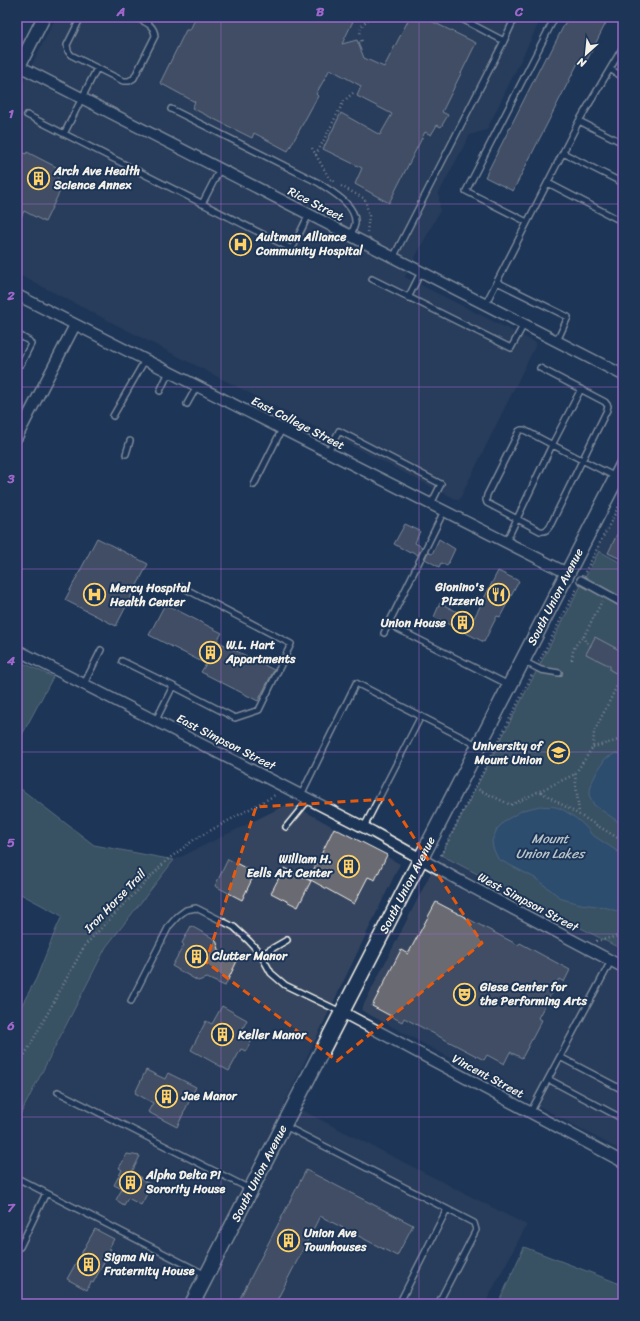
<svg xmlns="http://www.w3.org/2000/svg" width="640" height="1321" font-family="Sriracha,sans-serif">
	<rect width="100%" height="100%" fill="#1d3557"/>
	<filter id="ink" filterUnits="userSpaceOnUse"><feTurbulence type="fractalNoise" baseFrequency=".025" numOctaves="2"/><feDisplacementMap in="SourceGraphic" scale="8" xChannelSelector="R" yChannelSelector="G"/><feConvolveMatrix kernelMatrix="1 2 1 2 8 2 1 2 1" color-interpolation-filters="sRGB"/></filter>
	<g filter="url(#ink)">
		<path fill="#34455f" d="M56,17H542L487,130L470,135L439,193L440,211L405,277L537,343L459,501L17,274V94Z
			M623,496V1152L361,1010Z
			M290,803L400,864L188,1304H17V1121L106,947L174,860Z
			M294,1106L527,1225L485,1304H192Z"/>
		<path fill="#5a7471" stroke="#a7b2ac" d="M599,551L623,564V950L441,855Z
			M17,660L53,677L17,744Z
			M17,786L94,845L174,860L106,947L17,1121V1014L36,979L56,929L62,916L17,892Z
			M524,1247L623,1285V1304H498Z"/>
		<path fill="#426a8a" stroke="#89a0b0" d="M616,753L623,755V825L594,805L589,795L592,782L598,770L605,759Z
			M540,806C545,807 551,806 556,807C565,809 587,825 591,834L623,855V913L604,907L581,904L562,899L535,878L498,859L493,848L492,841L497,829L506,820L523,810Z"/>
		<path fill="#6a6a73" stroke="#f4f1e8" d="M196,17H355L342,44L357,40L364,58L384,67L410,17H423L476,43L442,112L448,115L441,127L437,125L431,135L425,132L389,203L355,184L362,168L323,149L341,113L380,135L392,114L357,96L361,86L330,69L316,94L318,96L288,151L254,133L252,138L192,108L195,102L160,83L186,30H190Z
			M568,17H609L586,62L580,59L513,191L485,177L546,56L548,57Z
			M17,150L26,154L27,152L62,170L54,186L61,189L45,222L24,211L17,225Z
			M623,522V560L608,553Z
			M405,524L420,531L415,543L422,547L418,555L411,551L410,553L394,544Z
			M97,538L148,564L116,626L65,600Z
			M439,539L455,549L447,566L441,563L439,567L425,559L428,552L432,554Z
			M498,571L519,581L500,617L497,616L484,642L434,617L440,603L473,620Z
			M165,604L222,633L217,641L274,670L258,701L201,672L206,664L149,635Z
			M595,637L623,652V677L610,670V666L586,654Z
			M334,828L387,855L375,880L368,877L354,904L309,879Z
			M228,859L255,873L242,900L215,886Z
			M284,868L311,881L298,907L271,893Z
			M436,902L518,945L520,943L570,970L564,982L559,979L538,1018L542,1020L522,1058L510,1052L504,1064L487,1055L484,1060L404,1018L402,1022L372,1006L401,950L408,954Z
			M191,926L216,940L220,952L237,961L225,986L207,978L198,981L172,966L184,945L182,943Z
			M222,1006L247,1020L241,1032L253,1038L246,1051L241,1049L229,1071L191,1050L206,1021L212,1024Z
			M146,1070L165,1079L168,1073L196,1087L177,1127L148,1112L153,1103L135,1093Z
			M127,1154L140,1156L132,1172L141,1177L140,1179L152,1185L141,1205L128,1198L124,1205L116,1200L122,1189L114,1185L122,1170L119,1168Z
			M306,1170L413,1225L397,1256L320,1216L275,1304H237Z
			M95,1229L114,1239L109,1248L111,1249L93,1283L91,1282L87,1290L67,1279Z"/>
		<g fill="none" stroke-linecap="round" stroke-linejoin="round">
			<defs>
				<path id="service" d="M81,17L67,45L68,51L71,55L123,81H129L134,78L155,36C154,24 144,22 135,17
					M458,17L504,41L515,17
					M471,23L474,17
					M610,69L623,77
					M171,109L319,183C332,192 357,205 355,224C354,228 352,232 351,236
					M27,115L292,249L309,214
					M579,121L623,143
					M64,134L97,68
					M563,153L623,183
					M548,183L623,222
					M202,204L220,169
					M527,222L466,191L555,17
					M393,258L504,41
					M372,279L511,348L524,324
					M497,282L568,317L557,341
					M408,298L421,272
					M485,305L579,121L623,47
					M17,334L29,341L31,344L21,364L17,365
					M540,368L605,402L608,406L607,410L551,524C548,529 546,532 540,531L487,503L486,500L487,495L519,431L521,430H524C555,446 585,462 616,477
					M160,391L169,372
					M187,404L197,386
					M113,416L145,360
					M328,452L339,431L441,484L431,504
					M126,454L130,441
					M254,485L282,429
					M506,542L552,445L581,389
					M396,628L509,685
					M384,633L444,511
					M122,661L173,686L156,720
					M523,661L541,670L559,673
					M84,684L101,650
					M173,686L235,718L259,710L291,644L180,586
					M301,795L356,683L477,745
					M286,827L309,799
					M364,827L421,716
					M261,955L287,940
					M131,1001L169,926L178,916L186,910L196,908L234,927L249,941L260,953L271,973L285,985L341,1012
					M560,1057L623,1090
					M548,1079L623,1119
					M58,1092L250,1189
					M530,1113L611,961
					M285,1126L474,1223L476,1230L438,1304
					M17,1178L206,1275
					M17,1248L20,1247L46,1193
					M399,1304L447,1209"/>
				<path id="pedestrian" d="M581,580L623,603"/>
				<path id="minor" d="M19,66L623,375
					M17,295L567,573
					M17,437L75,325
					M17,650L373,832L464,883L623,967
					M342,1012L623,1162"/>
				<path id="tertiary" d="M17,70L44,17"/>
				<g id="secondary">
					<path id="s1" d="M192,1304L623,465"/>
				</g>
			</defs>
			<use href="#service" stroke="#f4f1e8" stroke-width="8"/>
			<use href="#pedestrian" stroke="#f4f1e8" stroke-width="10"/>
			<use href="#minor" stroke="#f4f1e8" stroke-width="13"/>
			<use href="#tertiary" stroke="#f4f1e8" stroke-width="15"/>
			<use href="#secondary" stroke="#f4f1e8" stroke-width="17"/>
			<path stroke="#f4f1e8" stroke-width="2.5" stroke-dasharray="1 3" stroke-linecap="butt" d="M359,43L362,42C358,29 361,24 372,17
				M312,148L329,178L335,182
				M316,155L344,101L354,92
				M341,186L365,199L369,216L367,232
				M585,572L623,498
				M591,646L585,641L584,636L602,601
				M572,660C572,649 576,643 584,636
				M539,662L577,588
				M593,747L623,739
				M575,774L579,813
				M475,788L511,805L575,774L593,747L594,732L621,678
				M541,792L623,841
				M441,855L532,675
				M596,941L623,935
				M17,1069L85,945L166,861L195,839L277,794"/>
			<use href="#service" stroke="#1d3557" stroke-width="5"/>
			<use href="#pedestrian" stroke="#1d3557" stroke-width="7"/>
			<use href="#minor" stroke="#1d3557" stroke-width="10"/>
			<use href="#tertiary" stroke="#1d3557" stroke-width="12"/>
			<use href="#secondary" stroke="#1d3557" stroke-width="14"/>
		</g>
	</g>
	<path d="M0 0H640V1321H0ZM389,799L482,943L337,1061L206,962L256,807Z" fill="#1d3557" fill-opacity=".55" fill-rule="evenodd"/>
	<path fill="none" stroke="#e8590c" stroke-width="3" stroke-dasharray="8 5" stroke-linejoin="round" d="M389,799L482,943L337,1061L206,962L256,807Z"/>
	<path fill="none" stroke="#9f67cb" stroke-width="1" stroke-opacity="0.55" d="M221,17V1304M419,17V1304M17,204H623M17,387H623M17,569H623M17,752H623M17,934H623M17,1117H623"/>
	<defs>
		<symbol id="building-ring" viewBox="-11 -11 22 22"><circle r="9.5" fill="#1d3557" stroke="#ffd166" stroke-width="1.5"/><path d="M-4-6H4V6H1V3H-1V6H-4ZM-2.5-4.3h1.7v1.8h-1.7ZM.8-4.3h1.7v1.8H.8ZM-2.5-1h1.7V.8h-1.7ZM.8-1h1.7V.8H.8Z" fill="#ffd166"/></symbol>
		<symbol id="hospital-ring" viewBox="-11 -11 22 22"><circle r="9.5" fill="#1d3557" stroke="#ffd166" stroke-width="1.5"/><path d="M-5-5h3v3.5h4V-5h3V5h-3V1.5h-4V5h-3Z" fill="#ffd166"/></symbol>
		<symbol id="restaurant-ring" viewBox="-11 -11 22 22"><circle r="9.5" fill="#1d3557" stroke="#ffd166" stroke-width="1.5"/><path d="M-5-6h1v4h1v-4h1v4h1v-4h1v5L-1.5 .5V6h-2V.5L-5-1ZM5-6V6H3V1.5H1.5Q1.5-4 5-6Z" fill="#ffd166"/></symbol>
		<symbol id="university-ring" viewBox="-11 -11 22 22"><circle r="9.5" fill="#1d3557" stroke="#ffd166" stroke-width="1.5"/><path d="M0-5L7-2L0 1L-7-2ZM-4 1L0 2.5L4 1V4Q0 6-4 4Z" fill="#ffd166"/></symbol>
		<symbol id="theatre-ring" viewBox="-11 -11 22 22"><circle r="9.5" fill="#1d3557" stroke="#ffd166" stroke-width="1.5"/><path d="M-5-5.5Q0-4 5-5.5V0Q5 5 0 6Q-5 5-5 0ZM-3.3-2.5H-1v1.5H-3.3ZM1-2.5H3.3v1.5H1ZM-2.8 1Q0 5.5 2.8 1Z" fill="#ffd166"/></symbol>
	</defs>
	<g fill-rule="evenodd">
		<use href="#building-ring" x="26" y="166" width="25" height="25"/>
		<use href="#hospital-ring" x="228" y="232" width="25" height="25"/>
		<use href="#restaurant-ring" x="486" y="582" width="25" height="25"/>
		<use href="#hospital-ring" x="82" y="582" width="25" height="25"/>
		<use href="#building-ring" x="450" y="610" width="25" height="25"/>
		<use href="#building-ring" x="198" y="640" width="25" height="25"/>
		<use href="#university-ring" x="546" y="740" width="25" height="25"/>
		<use href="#building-ring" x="336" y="854" width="25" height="25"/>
		<use href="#building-ring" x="184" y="944" width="25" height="25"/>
		<use href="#theatre-ring" x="452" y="982" width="25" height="25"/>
		<use href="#building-ring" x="210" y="1022" width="25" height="25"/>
		<use href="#building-ring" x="154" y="1084" width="25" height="25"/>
		<use href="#building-ring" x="118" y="1170" width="25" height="25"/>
		<use href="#building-ring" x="276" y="1228" width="25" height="25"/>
		<use href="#building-ring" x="76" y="1252" width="25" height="25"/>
	</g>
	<g text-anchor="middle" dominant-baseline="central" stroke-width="4" stroke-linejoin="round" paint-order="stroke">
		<g font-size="12" font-weight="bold" fill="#f4f1e8" stroke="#1d3557" text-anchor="start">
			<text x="54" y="171">Arch Ave Health<tspan x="54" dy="14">Science Annex</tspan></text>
			<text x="256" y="237">Aultman Alliance<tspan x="256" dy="14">Community Hospital</tspan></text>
			<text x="484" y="587" text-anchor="end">Gionino's<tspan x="484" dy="14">Pizzeria</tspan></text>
			<text x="110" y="588">Mercy Hospital<tspan x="110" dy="14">Health Center</tspan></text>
			<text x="446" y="623" text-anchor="end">Union House</text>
			<text x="226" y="645">W.L. Hart<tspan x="226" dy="14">Appartments</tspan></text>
			<text x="542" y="746" text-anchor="end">University of<tspan x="542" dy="14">Mount Union</tspan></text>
			<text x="332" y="859" text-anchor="end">William H.<tspan x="332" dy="14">Eells Art Center</tspan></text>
			<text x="212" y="956">Clutter Manor</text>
			<text x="480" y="987">Giese Center for<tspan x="480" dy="14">the Performing Arts</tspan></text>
			<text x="238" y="1035">Keller Manor</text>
			<text x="182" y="1096">Jae Manor</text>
			<text x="146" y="1175">Alpha Delta Pi<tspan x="146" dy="14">Sorority House</tspan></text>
			<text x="304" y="1233">Union Ave<tspan x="304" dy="14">Townhouses</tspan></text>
			<text x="104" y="1257">Sigma Nu<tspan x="104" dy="14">Fraternity House</tspan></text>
		</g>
		<g font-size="12" fill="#f4f1e8" stroke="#1d3557">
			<text transform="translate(316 204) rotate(27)">Rice Street</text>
			<text transform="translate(298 423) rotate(27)">East College Street</text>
			<text stroke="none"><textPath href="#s1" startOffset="795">South Union Avenue</textPath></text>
			<text transform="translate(226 742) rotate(27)">East Simpson Street</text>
			<text stroke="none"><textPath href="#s1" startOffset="471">South Union Avenue</textPath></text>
			<text transform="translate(115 901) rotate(-46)">Iron Horse Trail</text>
			<text transform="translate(528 902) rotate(28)">West Simpson Street</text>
			<text transform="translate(488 1076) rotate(28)">Vincent Street</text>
			<text stroke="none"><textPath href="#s1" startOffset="147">South Union Avenue</textPath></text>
		</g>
		<g font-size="13" font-style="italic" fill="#b6c2c7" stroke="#1d3557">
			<text x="550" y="838">Mount<tspan x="550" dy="15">Union Lakes</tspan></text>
		</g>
	</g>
	<rect width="640" height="1321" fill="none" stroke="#1d3557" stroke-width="44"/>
	<g transform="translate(586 54) rotate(207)" stroke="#1d3557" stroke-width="3" paint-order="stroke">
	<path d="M0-3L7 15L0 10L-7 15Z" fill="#f4f1e8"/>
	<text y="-6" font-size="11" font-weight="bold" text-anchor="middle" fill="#f4f1e8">N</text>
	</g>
	<rect x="22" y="22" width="596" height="1277" fill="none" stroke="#9f67cb" stroke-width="1.5"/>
	<g font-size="13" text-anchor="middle" font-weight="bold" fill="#9f67cb">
		<text x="121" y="16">A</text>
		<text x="320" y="16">B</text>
		<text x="519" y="16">C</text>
		<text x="11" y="118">1</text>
		<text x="11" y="300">2</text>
		<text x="11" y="483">3</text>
		<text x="11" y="665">4</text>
		<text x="11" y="847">5</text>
		<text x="11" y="1030">6</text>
		<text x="11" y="1212">7</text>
	</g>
</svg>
